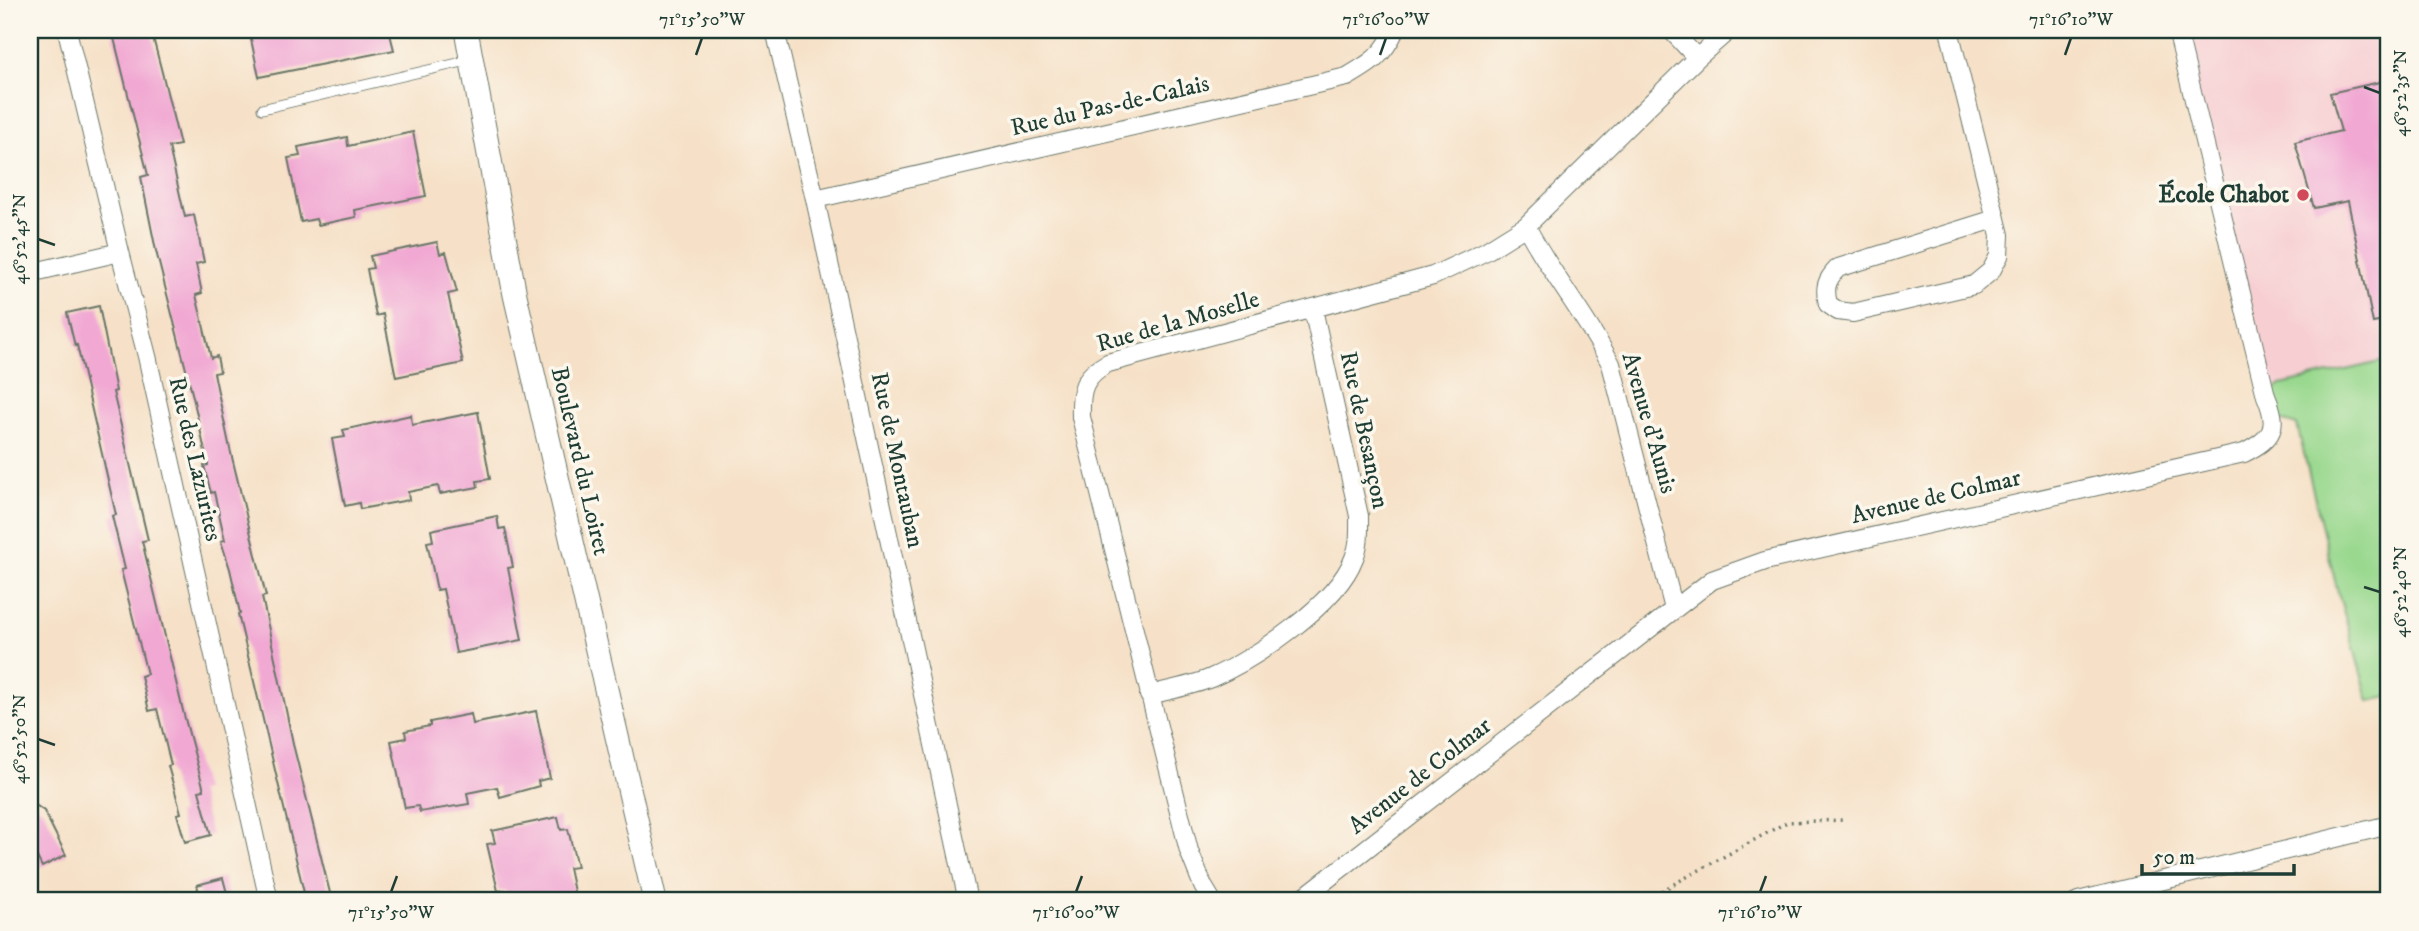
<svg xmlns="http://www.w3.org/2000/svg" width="2419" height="931" font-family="'IM FELL DW Pica',serif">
	<rect width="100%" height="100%" fill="#fbf7ec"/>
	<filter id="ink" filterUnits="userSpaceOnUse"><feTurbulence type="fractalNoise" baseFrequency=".0143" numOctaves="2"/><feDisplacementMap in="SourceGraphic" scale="14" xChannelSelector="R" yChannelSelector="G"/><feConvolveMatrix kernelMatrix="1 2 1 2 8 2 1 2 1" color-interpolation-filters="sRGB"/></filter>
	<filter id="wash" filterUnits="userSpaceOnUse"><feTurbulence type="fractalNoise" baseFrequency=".00686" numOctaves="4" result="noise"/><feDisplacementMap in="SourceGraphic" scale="28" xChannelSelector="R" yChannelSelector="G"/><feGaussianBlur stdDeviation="1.57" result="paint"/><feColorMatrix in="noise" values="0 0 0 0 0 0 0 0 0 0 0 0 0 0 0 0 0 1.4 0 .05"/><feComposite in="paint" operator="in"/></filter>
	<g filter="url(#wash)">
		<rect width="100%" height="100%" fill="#f6e1c8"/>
		<path fill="#f7cfd3" d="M2177,30H2389V360L2281,385L2266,396Z"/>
		<path fill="#99d88e" stroke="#5c8a61" stroke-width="2" d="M2389,360V697L2369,701L2336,585L2297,425L2274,418L2266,396L2281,385Z"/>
		<g id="blocks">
			<path fill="#f1a9d3" d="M112,30H151L164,80L180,145L169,147L185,217L194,215L204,262L196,264L202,293L196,295L211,358L217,356L220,372L214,373L230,449L266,596L262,597L294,748L332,901H306L238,614L240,613L230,569L221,541L225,540L214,492L211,493L204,466L208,465L193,397L156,251L141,177L148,175Z
				M249,30H389L394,50L259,77Z
				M2389,80V320L2373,323L2348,201L2314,208L2295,142L2341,131L2330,93Z
				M413,132L426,196L355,210L356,217L318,225L316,219L301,222L288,158L300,156L298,147L347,137L348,146Z
				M437,242L440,254L446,252L457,292L448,294L463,363L396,377L383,314L376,316L367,269L373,268L370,256Z
				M99,306L116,391L113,392L148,540L142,541L184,715L204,790L199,791L211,835L185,842L177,814L181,813L168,766L171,765L157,709L149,711L141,676L147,674L121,570L125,569L112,516L116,515L77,345L75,346L67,313Z
				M478,412L490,479L477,481L478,487L440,494L438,486L408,492L409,500L360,509L359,503L345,506L332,439L345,437L343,430L411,415L412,425Z
				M497,516L499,529L505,528L513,567L508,568L522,640L456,653L443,589L437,590L427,542L433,541L431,530Z
				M536,711L550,778L538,781L539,786L500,797L497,787L467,793L469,804L420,812L418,806L405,808L391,741L406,738L405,731L430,726V722L471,714L473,724Z
				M30,801L44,811L66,855L42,867L30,843Z
				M558,817L561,830L568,829L577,867L569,868L576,901H508L505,890L498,891L487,844L495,843L492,831Z
				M223,878L229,901H201L197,885Z"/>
		</g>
	</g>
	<g filter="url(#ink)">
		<use href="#blocks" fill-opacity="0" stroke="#6a7668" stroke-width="2"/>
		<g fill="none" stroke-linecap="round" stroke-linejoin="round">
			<defs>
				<path id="service" d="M262,109L471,60"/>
				<path id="minor" d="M67,30L120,252L147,356L269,901
					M775,30L815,199L968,901
					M1671,30L1697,58
					M1949,30L2000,235L1999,256L1991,271L1974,285L1853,313L1838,311L1828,304C1824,288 1826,280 1838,268L1995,219
					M815,199L1347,77C1371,63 1383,56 1395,30
					M1526,226C1551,274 1586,316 1611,364L1674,609
					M30,273L120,252
					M1149,695C1169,690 1192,686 1211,678C1255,659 1337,604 1354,558C1360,544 1359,531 1359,516L1313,309
					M1212,901L1203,886L1189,851L1081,417C1080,390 1083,376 1108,363L1433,276L1486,251L1526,226L1697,58L1729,30
					M1299,901L1712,580L1765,561L2244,453C2274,438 2279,427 2266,396L2177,30
					M2078,901L2389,825"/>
				<path id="tertiary" d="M466,30L515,295L655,901"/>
			</defs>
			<use href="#service" stroke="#6a7668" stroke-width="11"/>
			<use href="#minor" stroke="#6a7668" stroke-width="20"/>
			<use href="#tertiary" stroke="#6a7668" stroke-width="25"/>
			<path stroke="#6a7668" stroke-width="3.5" stroke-dasharray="2 5" stroke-linecap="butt" d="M1643,901L1787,822L1845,820"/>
			<use href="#service" stroke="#fff" stroke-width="9"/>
			<use href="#minor" stroke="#fff" stroke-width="18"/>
			<use href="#tertiary" stroke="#fff" stroke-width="23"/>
		</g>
	</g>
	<path fill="none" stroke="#1f3d34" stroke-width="2.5" d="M696,55L702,38M1380,55L1386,38M2065,55L2071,38M2364,87L2380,93M38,239L55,245M2364,587L2380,592M38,739L55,745M391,892L397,876M1076,892L1082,876M1760,892L1766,876"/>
	<circle fill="#d1495b" stroke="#fbf7ec" stroke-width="2.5" cx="2303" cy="195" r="7"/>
	<g text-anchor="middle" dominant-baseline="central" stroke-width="7" stroke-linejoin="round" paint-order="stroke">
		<g font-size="24" fill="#1f3d34" stroke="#fbf7ec">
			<text transform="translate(1110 106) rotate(-13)">Rue du Pas-de-Calais</text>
			<text transform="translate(1178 322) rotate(-16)">Rue de la Moselle</text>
			<text transform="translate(1649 423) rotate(74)">Avenue d'Aunis</text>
			<text transform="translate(1364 430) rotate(78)">Rue de Besançon</text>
			<text transform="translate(195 459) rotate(77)">Rue des Lazurites</text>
			<text transform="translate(897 460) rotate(78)">Rue de Montauban</text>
			<text transform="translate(580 461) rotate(77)">Boulevard du Loiret</text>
			<text transform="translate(1936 497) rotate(-13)">Avenue de Colmar</text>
			<text transform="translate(1420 776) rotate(-38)">Avenue de Colmar</text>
		</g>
		<g font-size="24" font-weight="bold" fill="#1f3d34" stroke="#fbf7ec" text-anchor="end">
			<text x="2289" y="195">École Chabot</text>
		</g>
	</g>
	<rect width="2419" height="931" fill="none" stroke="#fbf7ec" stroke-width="77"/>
	<path d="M2142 864v10h152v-10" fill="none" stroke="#1f3d34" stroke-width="3.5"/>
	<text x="2153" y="864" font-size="21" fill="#1f3d34" stroke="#fbf7ec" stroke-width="5" paint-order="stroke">50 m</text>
	<rect x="38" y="38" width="2342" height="854" fill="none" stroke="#1f3d34" stroke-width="2.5"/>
	<g font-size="18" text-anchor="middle" fill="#1f3d34">
		<text x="702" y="25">71°15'50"W</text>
		<text x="1386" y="25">71°16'00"W</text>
		<text x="2071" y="25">71°16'10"W</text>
		<text transform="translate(2400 93) rotate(-90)" y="6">46°52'35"N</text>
		<text transform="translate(19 239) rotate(-90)" y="6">46°52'45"N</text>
		<text transform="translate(2400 592) rotate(-90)" y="6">46°52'40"N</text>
		<text transform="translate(19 739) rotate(-90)" y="6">46°52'50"N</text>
		<text x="391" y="918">71°15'50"W</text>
		<text x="1076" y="918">71°16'00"W</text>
		<text x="1760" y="918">71°16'10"W</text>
	</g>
</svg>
